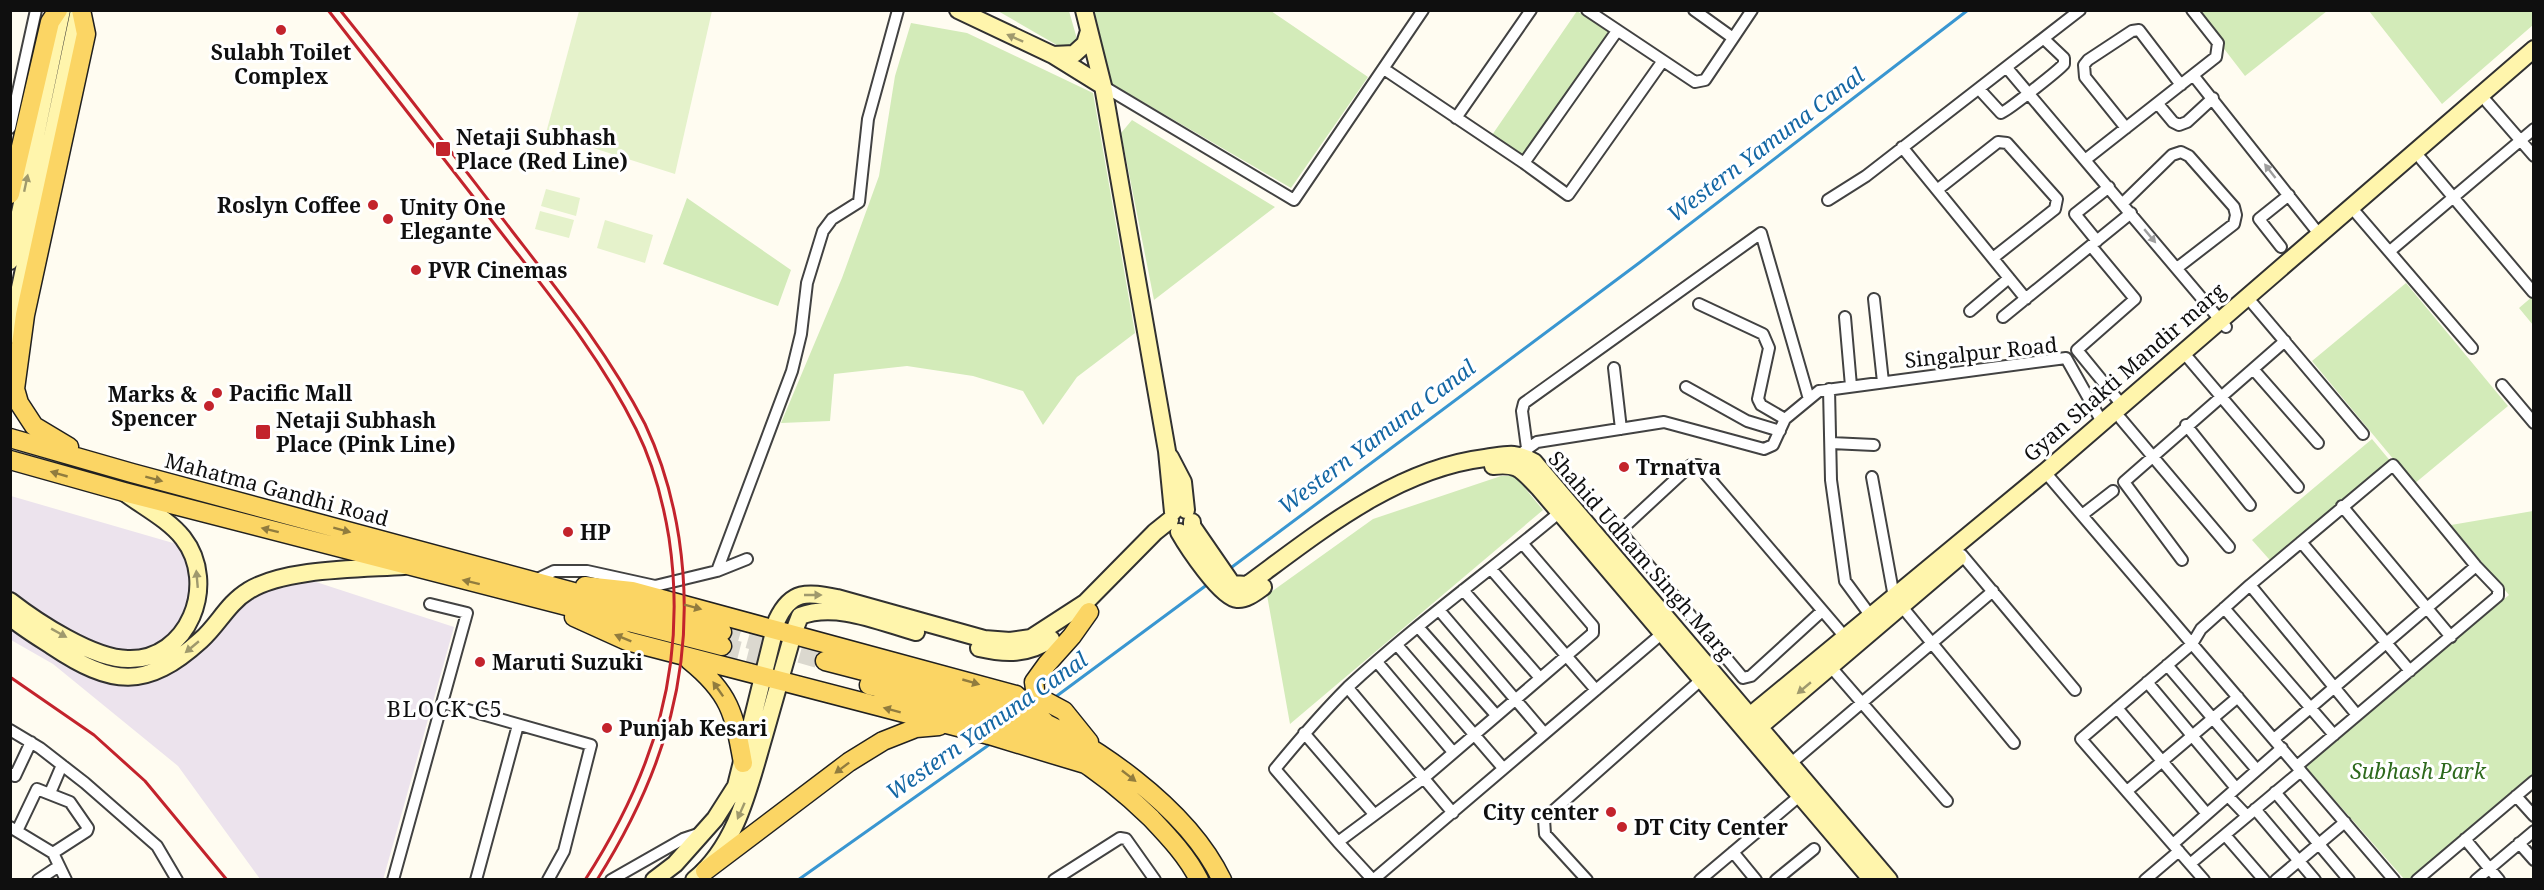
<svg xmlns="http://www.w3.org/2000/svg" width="2544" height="890" font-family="'Noto Serif',serif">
	<rect width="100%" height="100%" fill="#fffcf1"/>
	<path fill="#ece3ed" d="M11,496L180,545L189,568L190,594L179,623L164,639L198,654L228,615L258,593L281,583L313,581L454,627L383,880L260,879L178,766L53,664L11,640Z"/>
	<path fill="#d3ebb9" d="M998,11H1069L1077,39L1070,48H1062Z
		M1094,11H1271L1368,77L1291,188L1112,84Z
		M1577,11L1610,32L1523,160L1490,138Z
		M2195,11H2327L2245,76Z
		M2369,11H2533V25L2442,104Z
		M911,23L967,33L1093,93L1135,333L1077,377L1043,425L1023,391L973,376L907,366L834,374L830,421L781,423L842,278L879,176L895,76Z
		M1132,120L1275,207L1154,300L1121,133Z
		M687,198L791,270L778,306L663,264Z
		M2406,283L2508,406L2414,484L2312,361Z
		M2533,296V325L2519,308Z
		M2372,439L2392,463L2276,567L2252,540Z
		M1501,476H1515L1543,510L1290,724L1267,595L1373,519Z
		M2533,511V774L2409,879L2405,880L2305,766L2509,595L2451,525Z"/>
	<path fill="#e5f2cb" d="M579,11H712L675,174L546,133Z
		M546,189L580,198L576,216L541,206Z
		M540,211L574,220L569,238L535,229Z
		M605,220L653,235L645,263L597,248Z"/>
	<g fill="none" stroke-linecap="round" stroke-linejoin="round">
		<path stroke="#3996d1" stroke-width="3" d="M1228,570L1639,263L1968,10
			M1054,698L1208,584
			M798,880L993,742"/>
		<path stroke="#dbd8cf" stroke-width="18" stroke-dasharray="18 9" stroke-linecap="butt" d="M722,632L825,661
			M722,646L782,661"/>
		<defs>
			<path id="street" d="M1587,10L1695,82L1705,80L1752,10
				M1694,10L1733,38
				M1617,31L1524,163L1568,195L1662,62
				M2007,68L2226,327
				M1384,69L1524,163
				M2193,75L2319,234
				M1103,86L1294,200L1423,10
				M1979,89L2001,113C2006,112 2059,70 2064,64V58L2044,39
				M2487,102L2534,156
				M2158,104L2173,122L2179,125L2187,122L2213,98
				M1456,118L1531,10
				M10,128L36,10
				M2126,128L2085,77L2084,65L2088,60L2132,31L2139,30L2181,85
				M1902,147L2026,299
				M2421,159L2533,292
				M2085,160L2216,57L2218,43L2192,10
				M1937,190L1998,142L2007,143L2057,199L2055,209L1993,258
				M1828,200L1866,176L2080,10
				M2123,203L2172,155L2181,152L2189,156L2234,207L2236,215L2234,224L2177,268
				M2357,214L2472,348
				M2097,241L2075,214L2109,187
				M2091,246L2135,299L2077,350L2122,405
				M2281,247L2259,219L2289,195
				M2390,251L2534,129
				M1874,299L1883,382
				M1699,304L1763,334L1769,348L1758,399L1761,405L1785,419
				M2253,304L2363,434
				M1970,311L2009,278
				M1845,317L1851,386
				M2003,317L2131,213
				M2189,359L2298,487
				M1614,368L1621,429
				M2253,369L2318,443
				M2502,385L2534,423
				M1686,387L1747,421L1780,431
				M1829,389L1831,480L1845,581L1873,619
				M2121,419L2229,547
				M2186,425L2250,505
				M1831,443L1874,445
				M1527,448L1522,411L1524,403L1761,233L1809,399
				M1516,457L1537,442L1664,422L1764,449L1773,445L1785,419L1819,391L2066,358L2102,422
				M2045,472L2394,880
				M1872,477L1894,597L2014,743
				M2342,506L2451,637
				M2082,515L2113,491
				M2301,542L2410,671
				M1522,543L1593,626V633L1424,778L1338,842L1275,769C1298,741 1322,713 1348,687C1415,625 1490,571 1560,512
				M1962,555L2075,690
				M2182,560L2124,482L2285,341
				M1491,569L1596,690
				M717,571L792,371L801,334L807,283L823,231L832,219L859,202L868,119L898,10
				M533,581L554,571H587L655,586L717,571L747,559
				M2250,585L2357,715
				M1463,590L1540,678
				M2224,608L2334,735
				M1439,610L1544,733
				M1822,611L1751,676L1743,678L1624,536L1623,528L1691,465H1698L1845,637
				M1419,628L1496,715
				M1397,645L1503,768
				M1377,662L1453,752
				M2167,665L2257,770
				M1830,666L1947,801
				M2147,682L2236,788
				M1348,688L1453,813
				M443,703L591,745L564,851L548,880
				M2117,708L2207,814
				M10,730L40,748L85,783L157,846L177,880
				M1304,733L1374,814
				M2274,739L2476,566
				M1790,764L1993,591
				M10,774L15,776L31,742
				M2127,791L2238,697
				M2275,792L2349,880
				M50,793L62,765
				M2228,796L2247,816
				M2516,796L2534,816
				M2255,809L2315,880
				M10,827L53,853L66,880
				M17,831L37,789L70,802L88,828L87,831L53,853
				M2225,835L2264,880
				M2465,839L2499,880
				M1338,842L1373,880
				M2519,843L2534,860
				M2173,844L2282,748
				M1733,852L1756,880
				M2190,864L2301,771
				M38,880L59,866
				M393,880L467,613L430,604
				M476,880L518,725
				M611,880L683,839L701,833
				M1054,880L1120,838L1126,839L1155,880
				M1373,880L1665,631
				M1587,880L1545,834L1544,819L1702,679
				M1700,880L1803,793
				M1776,880L1814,849
				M2145,880L2179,851
				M2204,880L2081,739L2192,644L2201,629L2250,585L2393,465L2476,566L2498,589V596L2297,766
				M2276,880L2345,822
				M2417,880L2534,781
				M2476,880L2534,831"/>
			<path id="secondary" d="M958,10L1053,55L1103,86
				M1084,10L1103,86L1167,451L1173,512
				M1053,55L1074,54L1085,44L1089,31
				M10,261L62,10
				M10,335L79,10
				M1170,457L1183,482L1186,510
				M1493,466C1519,463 1521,470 1539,488L1872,880
				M1192,522V526L1232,584L1247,585C1318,533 1395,469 1485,458C1507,455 1514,451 1534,462L1889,880
				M1179,532C1187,546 1221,598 1237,599C1246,600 1256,592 1263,587
				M10,601C37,622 93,659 128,659C188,661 219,584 183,538C169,520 144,507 125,493
				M10,617C23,628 38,637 52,646C112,686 146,690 201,640C218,625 228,603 248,591C284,568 361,569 404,566
				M979,648C1005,654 1028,655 1051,639
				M1740,724L2045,472L2534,49
				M1750,735L1958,558
				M654,880L675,864L715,819L736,786L777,620C791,590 807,592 837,598L984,639L1010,641L1031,638L1085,603L1155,532L1170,520
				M694,880C737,845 749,787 764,736C774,702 783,668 793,634L800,616C836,602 880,622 916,632"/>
			<path id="primary" d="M10,194L50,22L58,10
				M10,438L132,473L722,632
				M69,447L34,426L19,403L15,389L25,315L86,34L81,10
				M10,460L124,492L722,646
				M585,586L632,591L1016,695L1045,722
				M1089,612L1072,636L1047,664L1034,682L1036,696L1064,711L1089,742
				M574,617L627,641L989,735L1085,764
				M689,660C730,693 734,713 743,763
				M825,661L1018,711C1091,740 1187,807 1222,880
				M869,685C922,700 977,712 1027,732C1073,751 1116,784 1151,818C1168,836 1188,857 1199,880
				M705,871L849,762L883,741L916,728L939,726"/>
		</defs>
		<use href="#street" stroke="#424242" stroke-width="14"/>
		<use href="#secondary" stroke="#313131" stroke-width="20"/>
		<use href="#primary" stroke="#202020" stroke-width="21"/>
		<use href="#street" stroke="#fff" stroke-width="10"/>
		<use href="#secondary" stroke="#fff5ac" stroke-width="16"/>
		<use href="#primary" stroke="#fbd564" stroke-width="18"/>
		<path stroke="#c3232c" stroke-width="3" d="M328,10C387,85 445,160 503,235C551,297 601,358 636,429C653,463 663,501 669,538C688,666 654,773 585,880
			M340,10C399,83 455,157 512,231C560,293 609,354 645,424C662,460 673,499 679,538C698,665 665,772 597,880
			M10,677L94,735L145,781L227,880"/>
	</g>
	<defs><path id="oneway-solid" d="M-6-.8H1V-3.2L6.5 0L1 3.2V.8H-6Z" transform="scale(1.5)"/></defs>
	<g fill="#9f996d">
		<use href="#oneway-solid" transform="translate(1015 38) rotate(-156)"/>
		<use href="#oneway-solid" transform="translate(26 183) rotate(-78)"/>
		<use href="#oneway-solid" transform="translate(197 579) rotate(-95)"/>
		<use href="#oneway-solid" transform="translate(813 595)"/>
		<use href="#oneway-solid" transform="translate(59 633) rotate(29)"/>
		<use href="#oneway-solid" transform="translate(192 647) rotate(140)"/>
		<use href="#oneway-solid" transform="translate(1804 688) rotate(140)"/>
		<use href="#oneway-solid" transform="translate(741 811) rotate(114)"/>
	</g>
	<g fill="#9f9f9f">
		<use href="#oneway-solid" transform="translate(2270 171) rotate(-128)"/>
		<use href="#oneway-solid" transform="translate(2150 236) rotate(50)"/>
	</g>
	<g fill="#917c3e">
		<use href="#oneway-solid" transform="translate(59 474) rotate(-164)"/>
		<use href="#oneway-solid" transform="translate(154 479) rotate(15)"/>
		<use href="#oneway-solid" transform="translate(270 530) rotate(-166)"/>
		<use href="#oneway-solid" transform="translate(342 530) rotate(15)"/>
		<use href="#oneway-solid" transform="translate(471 582) rotate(-166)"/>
		<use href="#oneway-solid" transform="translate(693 607) rotate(15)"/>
		<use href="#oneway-solid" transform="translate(623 638) rotate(-158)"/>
		<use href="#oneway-solid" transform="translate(971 682) rotate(16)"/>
		<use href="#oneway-solid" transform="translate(718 689) rotate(-125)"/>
		<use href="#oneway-solid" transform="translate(892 710) rotate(-165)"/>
		<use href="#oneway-solid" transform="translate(842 768) rotate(143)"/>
		<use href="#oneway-solid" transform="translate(1129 776) rotate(38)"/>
	</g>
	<g fill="#c3232c" stroke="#fff" stroke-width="2">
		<circle cx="281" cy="30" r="6"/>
		<rect x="435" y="141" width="16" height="16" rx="3"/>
		<circle cx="373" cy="205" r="6"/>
		<circle cx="388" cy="219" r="6"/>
		<circle cx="416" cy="270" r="6"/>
		<circle cx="217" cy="393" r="6"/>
		<circle cx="209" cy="406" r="6"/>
		<rect x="255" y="424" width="16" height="16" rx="3"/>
		<circle cx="1624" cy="467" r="6"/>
		<circle cx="568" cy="532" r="6"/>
		<circle cx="480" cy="662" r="6"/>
		<circle cx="607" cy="728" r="6"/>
		<circle cx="1611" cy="812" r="6"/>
		<circle cx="1622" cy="827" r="6"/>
	</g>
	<g text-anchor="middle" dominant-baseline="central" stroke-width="6" stroke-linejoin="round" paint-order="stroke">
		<g font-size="21" font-weight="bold" fill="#0f0f0f" stroke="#fff" text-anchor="start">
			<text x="281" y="52" text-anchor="middle">Sulabh Toilet<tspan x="281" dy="24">Complex</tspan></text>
			<text x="456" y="137">Netaji Subhash<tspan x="456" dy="24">Place (Red Line)</tspan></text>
			<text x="361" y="205" text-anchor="end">Roslyn Coffee</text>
			<text x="400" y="207">Unity One<tspan x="400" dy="24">Elegante</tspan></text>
			<text x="428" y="270">PVR Cinemas</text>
			<text x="229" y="393">Pacific Mall</text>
			<text x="197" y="394" text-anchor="end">Marks &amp;<tspan x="197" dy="24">Spencer</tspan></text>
			<text x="276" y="420">Netaji Subhash<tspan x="276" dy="24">Place (Pink Line)</tspan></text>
			<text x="1636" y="467">Trnatva</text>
			<text x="580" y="532">HP</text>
			<text x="492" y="662">Maruti Suzuki</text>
			<text x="619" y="728">Punjab Kesari</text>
			<text x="1599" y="812" text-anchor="end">City center</text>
			<text x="1634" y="827">DT City Center</text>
		</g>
		<g font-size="21" fill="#0f0f0f" stroke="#fff">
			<text transform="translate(1981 352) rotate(-6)">Singalpur Road</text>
			<text transform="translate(2124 372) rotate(-41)">Gyan Shakti Mandir marg</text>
			<text transform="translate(277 489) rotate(15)">Mahatma Gandhi Road</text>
			<text transform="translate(1641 555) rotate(49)">Shahid Udham Singh Marg</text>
		</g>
		<g font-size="21" font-style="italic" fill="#2e691d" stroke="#fff">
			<text x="2418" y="771">Subhash Park</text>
		</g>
		<g font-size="22" font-style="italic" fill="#1467a4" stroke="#fff">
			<text transform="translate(1765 144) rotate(-37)">Western Yamuna Canal</text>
			<text transform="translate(1376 436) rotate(-37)">Western Yamuna Canal</text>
			<text transform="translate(986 725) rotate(-35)">Western Yamuna Canal</text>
		</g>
		<g font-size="22" letter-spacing="1.5" fill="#0f0f0f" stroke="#fff">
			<text x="445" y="708">BLOCK C5</text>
		</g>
	</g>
	<rect width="2544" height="890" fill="none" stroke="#0f0f0f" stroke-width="24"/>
</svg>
